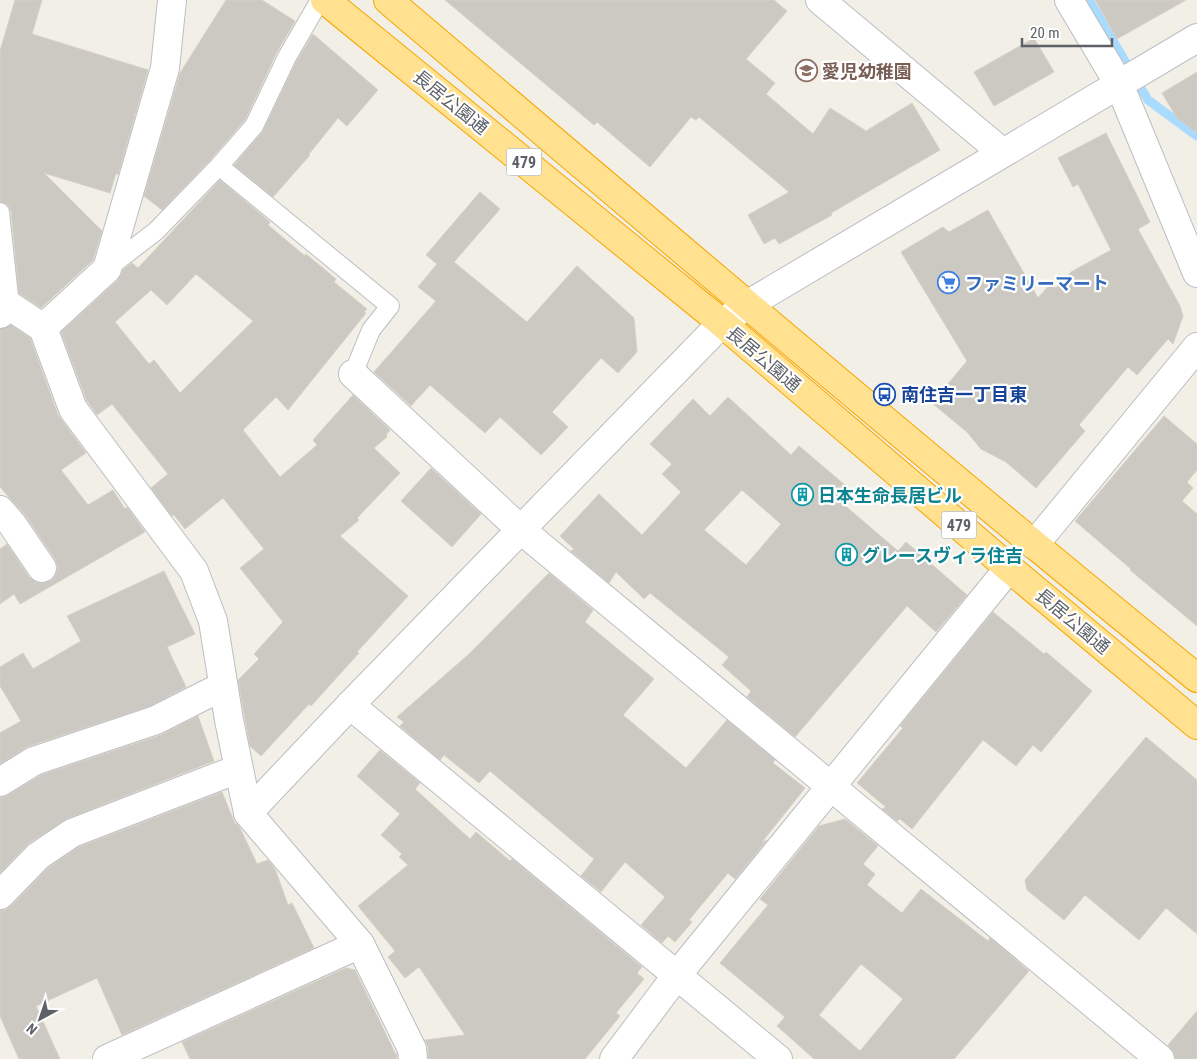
<svg xmlns="http://www.w3.org/2000/svg" width="1197" height="1059" font-family="'Roboto Condensed','Noto Sans JP',sans-serif">
	<rect width="100%" height="100%" fill="#f1efe6"/>
	<g fill="none" stroke-linecap="round" stroke-linejoin="round">
		<path stroke="#a9dbff" stroke-width="9" d="M1089,0L1148,100L1197,136"/>
	</g>
	<path fill="#ccc9c3" stroke="#d7d1c4" fill-rule="evenodd" d="M15,0H42L32,34L148,70L118,175L116,173L110,193L44,173L102,231L93,260L41,308L19,293L11,211L8,205L0,202V51Z
		M226,0H262L295,21L277,52L245,120L211,159L162,210L144,196L180,73Z
		M445,0H774L787,11L746,59L775,83L766,94L813,134L830,108L866,131L912,103L940,150L831,213L832,215L779,244L775,238L764,244L748,215L789,192L699,117L696,120L691,117L650,167L597,122L594,125Z
		M1095,0H1186L1117,39Z
		M313,34L378,90L347,126L338,118L309,154L310,155L273,197L234,165L263,131L296,62Z
		M1034,38L1054,72L994,106L974,72Z
		M1197,72V133L1177,118L1162,93Z
		M1106,133L1150,222L1138,229L1180,306L1183,316L1173,344L1168,339L1137,375L1128,367L1079,425L1085,431L1036,488L1006,462L981,449L967,432L932,403L967,361L901,252L943,227L949,232L988,210L1038,298L1051,283L1056,288L1071,272L1111,250L1078,184L1073,187L1058,158Z
		M220,180L270,222L268,225L305,256L306,254L336,279L334,282L367,309L364,312L366,313L288,410L276,397L243,430L280,477L317,445L313,440L353,395L390,430L386,435L387,437L374,448L400,473L357,518L359,520L340,536L408,596L357,652L359,653L311,706L309,704L261,756L250,746L238,680L259,659L254,654L283,622L240,568L264,549L223,498L185,529L174,515L172,516L151,488L168,474L112,404L97,415L87,401L61,332L118,280L123,270L132,263L138,268ZM196,274L253,321L180,393L154,360L149,364L115,322L151,290L167,305Z
		M480,192L500,209L454,262L527,322L577,266L634,318L637,352L618,373L601,358L552,412L568,427L541,455L500,417L485,433L430,385L411,406L374,372L436,301L418,287L437,264L426,255Z
		M11,325L30,338L58,415L86,453L61,470L88,505L113,490L125,509L127,507L145,532L20,604L14,594L0,604V549L7,544L29,577L36,582L44,583L51,581L56,575L58,567L55,559L25,515L0,487V329Z
		M728,397L791,455L799,446L852,491L842,503L898,551L906,542L967,595L936,632L907,606L795,737L747,697L751,691L722,665L729,657L650,593L644,599L616,572L609,583L571,551L574,549L560,536L599,494L642,535L681,492L662,474L672,464L650,444L693,399L710,416ZM742,490L781,524L746,565L704,530Z
		M1164,416L1197,444V470L1187,482L1193,488L1182,501L1197,514V626L1130,570L1131,569L1075,521Z
		M431,468L481,514L452,547L401,501Z
		M164,571L195,634L167,647L186,687L150,706L29,746L0,764V733L21,721L0,686V667L23,653L33,669L81,641L67,616Z
		M549,573L593,610L585,622L654,679L623,715L686,768L727,720L775,760L773,763L805,788L762,842L767,840L735,879L728,873L689,920L692,922L675,942L668,936L662,943L641,925L665,897L625,862L601,892L581,876L594,859L490,771L479,783L444,755L440,760L400,726L404,722L397,717L469,654Z
		M993,612L1044,654L1046,652L1092,691L1041,752L1033,745L1016,766L983,740L912,829L900,819L897,821L882,809L886,807L857,783L903,728L900,726Z
		M198,716L214,761L66,819L29,843L0,873V798L8,795L41,775L161,735Z
		M1146,737L1197,780V934L1166,908L1139,940L1085,895L1064,920L1027,890L1025,880Z
		M380,750L420,783L415,789L470,839L476,832L510,861L512,859L642,967L637,973L644,979L616,1013L620,1016L585,1059H428V1047L425,1040L465,1035L419,967L405,978L388,957L395,951L358,906L408,865L399,857L402,854L381,835L400,814L357,776Z
		M222,792L235,824H237L240,828L257,864L268,860L275,869L288,905L292,903L314,948L122,1035L97,978L36,1006L60,1059H19L0,1016V910H5L11,906L48,868L79,847Z
		M845,819L878,846L863,864L875,874L867,885L902,913L921,889L988,941L990,938L1029,971L954,1059H814L777,1026L785,1017L720,963L768,905L760,899L819,826ZM861,964L903,999L860,1051L819,1015Z
		M346,968L355,970L396,1055L397,1053V1059H190L182,1042Z
		M1197,1011V1059H1175L1174,1053L1168,1045Z"/>
	<g fill="none" stroke-linecap="round" stroke-linejoin="round">
		<defs>
			<path id="lane" d="M219,166L390,306L371,330L353,374
				M0,212L10,306
				M108,268L156,231L219,166L254,126L287,57L320,0"/>
			<path id="street" d="M0,314L10,306L43,328L73,409L194,571L213,621L229,720L248,813
				M43,328L107,269L165,68L172,0
				M353,374L520,529L1160,1059
				M0,510L12,524L42,568
				M1034,545L1197,347
				M350,705L778,1059
				M0,782L34,761L156,720L223,686
				M0,895L38,856L72,833L238,769
				M107,1059L360,944"/>
			<path id="secondary" d="M820,0L1003,153
				M1069,0L1119,84L1197,273
				M413,1059L412,1049L360,944L248,813L350,705L722,323L747,305L1197,38
				M614,1059L677,975L1009,568"/>
			<path id="highway" d="M325,0L722,323L1009,568L1197,725
				M388,0C656,228 924,456 1197,678"/>
		</defs>
		<use href="#lane" stroke="#bbbec3" stroke-width="20"/>
		<use href="#street" stroke="#bbbec3" stroke-width="30"/>
		<use href="#secondary" stroke="#babdc3" stroke-width="30"/>
		<use href="#highway" stroke="#f8a600" stroke-width="30"/>
		<use href="#lane" stroke="#fff" stroke-width="18"/>
		<use href="#street" stroke="#fff" stroke-width="28"/>
		<use href="#secondary" stroke="#fff" stroke-width="28"/>
		<use href="#highway" stroke="#ffe190" stroke-width="28"/>
	</g>
	<defs>
		<symbol id="school-ring" viewBox="-11 -11 22 22"><circle r="9.5" fill="#fff" stroke="#8d6e63" stroke-width="1.5"/><path d="M0-5L7-2L0 1L-7-2ZM-4 1L0 2.5L4 1V4Q0 6-4 4Z" fill="#8d6e63"/></symbol>
		<symbol id="supermarket-ring" viewBox="-11 -11 22 22"><circle r="9.5" fill="#fff" stroke="#3f7fe0" stroke-width="1.5"/><path d="M-6-5.5h2.5l.6 2H6L4.5 2H-2.5L-4.4-4H-6ZM-1.5 3.2a1.3 1.3 0 1 0 .1 0ZM3 3.2a1.3 1.3 0 1 0 .1 0Z" fill="#3f7fe0"/></symbol>
		<symbol id="bus-ring" viewBox="-11 -11 22 22"><circle r="9.5" fill="#fff" stroke="#1a4fb4" stroke-width="1.5"/><path d="M-5-6H5V4H4V6H2V4H-2V6H-4V4H-5ZM-3.5-4V0h7V-4ZM-3.5 1.2v1.5H-2V1.2ZM2 1.2v1.5H3.5V1.2Z" fill="#1a4fb4"/></symbol>
		<symbol id="building-ring" viewBox="-11 -11 22 22"><circle r="9.5" fill="#fff" stroke="#0f9aa8" stroke-width="1.5"/><path d="M-4-6H4V6H1V3H-1V6H-4ZM-2.5-4.3h1.7v1.8h-1.7ZM.8-4.3h1.7v1.8H.8ZM-2.5-1h1.7V.8h-1.7ZM.8-1h1.7V.8H.8Z" fill="#0f9aa8"/></symbol>
	</defs>
	<g fill-rule="evenodd">
		<use href="#school-ring" x="794" y="58" width="25" height="25"/>
		<use href="#supermarket-ring" x="936" y="270" width="25" height="25"/>
		<use href="#bus-ring" x="872" y="382" width="25" height="25"/>
		<use href="#building-ring" x="790" y="482" width="25" height="25"/>
		<use href="#building-ring" x="834" y="542" width="25" height="25"/>
	</g>
	<g text-anchor="middle" dominant-baseline="central" stroke-width="4.5" stroke-linejoin="round" paint-order="stroke">
		<g fill="#fff" stroke="#8e9195" stroke-width="1">
			<rect x="506.5" y="148.5" width="35" height="27" rx="4"/>
			<rect x="941.5" y="511.5" width="35" height="27" rx="4"/>
		</g>
		<g font-size="16" font-weight="bold" fill="#5e6268">
			<text x="524" y="162">479</text>
			<text x="959" y="525">479</text>
		</g>
		<g font-size="18" font-weight="bold" fill="#785e54" stroke="#fff" text-anchor="start">
			<text x="822" y="71">愛児幼稚園</text>
		</g>
		<g font-size="18" fill="#5e6268" stroke="#fff">
			<text transform="translate(451 102) rotate(39)">長居公園通</text>
			<text transform="translate(764 359) rotate(40)">長居公園通</text>
			<text transform="translate(1073 621) rotate(40)">長居公園通</text>
		</g>
		<g font-size="18" font-weight="bold" fill="#366cbe" stroke="#fff" text-anchor="start">
			<text x="965" y="283">ファミリーマート</text>
		</g>
		<g font-size="18" font-weight="bold" fill="#164399" stroke="#fff" text-anchor="start">
			<text x="901" y="394">南住吉一丁目東</text>
		</g>
		<g font-size="18" font-weight="bold" fill="#0d838f" stroke="#fff" text-anchor="start">
			<text x="818" y="495">日本生命長居ビル</text>
			<text x="862" y="555">グレースヴィラ住吉</text>
		</g>
	</g>
	<g transform="translate(40 1019) rotate(220)" stroke="#ffffff" stroke-width="4" paint-order="stroke">
	<path d="M0-4L9 19L0 12L-9 19Z" fill="#5e6268"/>
	<text y="-8" font-size="14" font-weight="bold" text-anchor="middle" fill="#5e6268">N</text>
	</g>
	<path d="M1022 38v8h90v-8" fill="none" stroke="#5e6268" stroke-width="2.5"/>
	<text x="1030" y="38" font-size="15" fill="#5e6268" stroke="#ffffff" stroke-width="4" paint-order="stroke">20 m</text>
</svg>
